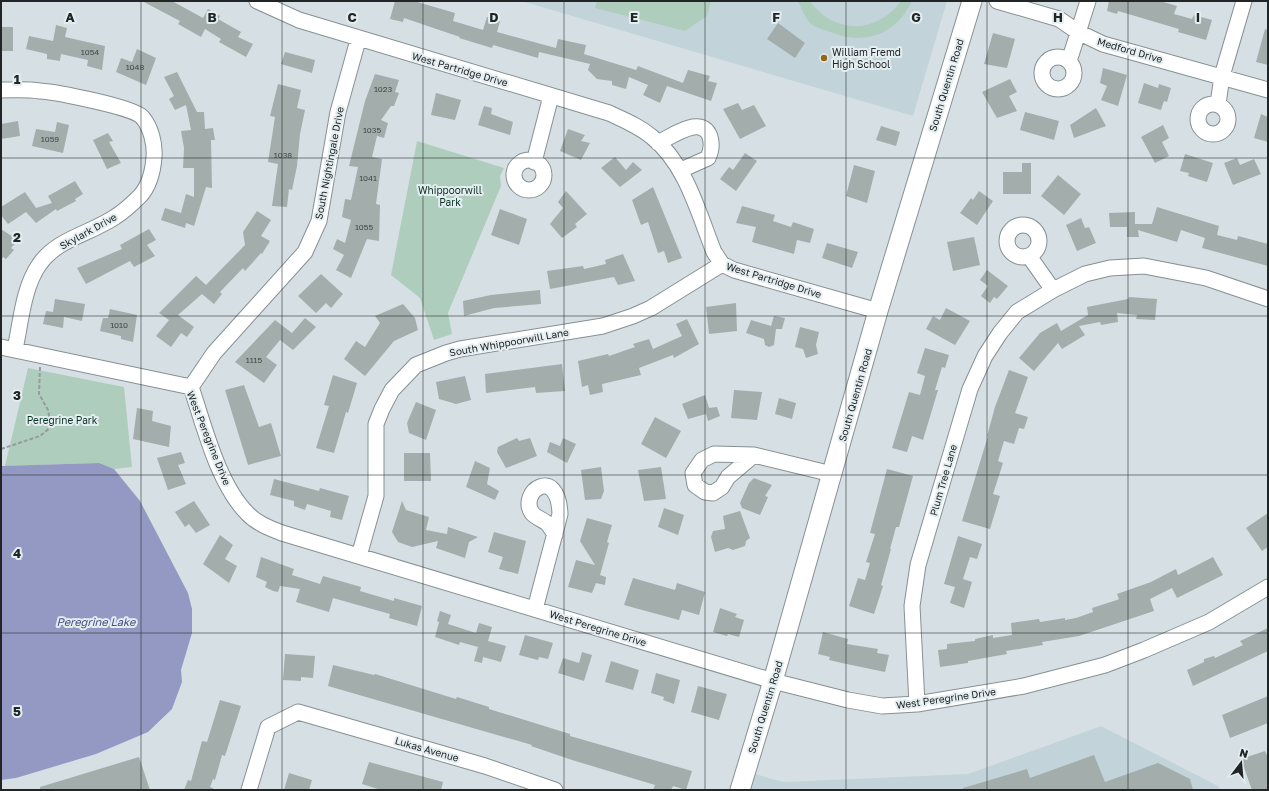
<svg xmlns="http://www.w3.org/2000/svg" width="1269" height="791" font-family="'Golos Text',sans-serif">
	<rect width="100%" height="100%" fill="#d6e0e4"/>
	<path fill="#c2d4da" d="M521,1H947L913,116Z
		M1101,726L1218,786L1220,790H740L745,771L783,782L968,774Z"/>
	<path fill="#afcdbc" d="M597,1H711L707,16L685,31L595,8Z
		M798,1H810C834,35 877,34 901,1H912C896,35 864,46 830,32C824,30 817,28 812,25C806,20 801,8 798,1Z
		M417,141L504,168L500,176L501,186L448,313L452,334L434,340L420,298L391,275Z
		M28,368L124,387L132,467L114,469L99,463L5,466Z"/>
	<path fill="#9399c2" d="M99,463L114,469L140,501L188,593L192,609V633L181,670L182,682L172,709L148,732L96,754L16,778L1,780V466Z"/>
	<path fill="#a2adac" d="M142,1H172L203,18L208,9L220,16L218,19L241,32L238,37L253,44L246,57L219,42L221,39L205,29L201,37L178,24L180,21Z
		M395,1H414L455,13L453,21L483,30L487,17L500,21L497,32L556,48L558,39L586,45L584,54L636,70L638,66L683,83L688,70L710,76L708,81L717,83L711,101L667,86L660,103L643,95L648,85L629,77L626,89L612,85V81L597,79L588,70L590,64L539,52L538,58L493,45L492,48L459,38L460,37L404,18L403,22L390,19Z
		M1109,1H1160L1177,6L1174,14L1192,19L1194,15L1212,20L1206,40L1178,32L1179,29L1118,11L1117,14L1107,11Z
		M778,23L805,43L795,58L767,39Z
		M56,25L67,28L65,37L105,46L102,70L87,66L88,60L61,54L60,61L47,59V54L26,49L29,36L53,41Z
		M1,27H13V51H1Z
		M1265,29L1268,30V65L1256,62Z
		M993,33L1015,39L1007,68L984,64Z
		M137,49L156,58L146,85L116,72L121,58L132,62Z
		M285,52L315,60L312,73L281,64Z
		M1103,68L1127,75L1118,106L1101,100L1107,86L1100,83Z
		M177,72L197,112H204L205,129L213,128L215,140H211L212,188L206,187L194,226L186,223L185,228L161,220L165,208L181,213L186,194L194,197V168H183L184,148L181,131L191,130L186,105L175,110L169,99L174,96L164,77Z
		M375,74L399,80L395,92L399,93L394,106H391L381,120L388,123L384,138L377,136L372,157L382,159L376,204L380,205L379,241L367,239L351,278L336,270L344,255L333,249L337,239L345,243L351,220L342,217L345,199L351,200L358,167L349,166L365,101Z
		M1010,79L1017,92L1009,96L1017,111L997,118L982,92Z
		M1144,83L1158,88L1159,84L1171,88L1167,102L1164,101L1161,110L1138,103Z
		M278,84L301,90L297,108L305,110L300,134L297,166L292,190L289,189L287,207L272,206L278,164L268,162L275,117L270,116Z
		M436,93L461,100L455,120L431,115Z
		M738,103L742,110L754,105L766,126L740,139L723,109Z
		M484,106L492,108L491,114L513,122L510,135L478,125Z
		M1096,108L1106,126L1074,138L1070,125Z
		M1025,112L1059,121L1054,140L1020,130Z
		M1261,114L1268,117V142L1254,138Z
		M18,121L20,136L1,139V124Z
		M57,122L69,125L63,153L32,146L36,129L55,132Z
		M1163,125L1169,138L1162,142L1169,156L1155,163L1141,137Z
		M881,126L900,132L896,146L876,140Z
		M568,129L585,135L581,141L590,143L581,160L560,151Z
		M108,133L113,141L109,142L121,163L107,169L93,140Z
		M745,153L757,161L736,191L720,179L729,167L733,170Z
		M1185,154L1213,163L1207,182L1188,176L1189,173L1180,171Z
		M615,157L626,170L633,162L642,170L620,187L601,168Z
		M1237,158L1240,165L1254,159L1261,174L1233,185L1224,163Z
		M1022,163H1031V194H1003V172H1022Z
		M854,165L875,171L867,203L846,196Z
		M1058,175L1081,194L1064,215L1041,196Z
		M75,181L83,194L75,199L76,201L57,211L56,209L36,223L26,212L8,224L1,215V207L25,192L36,208L52,203L48,196Z
		M653,187L682,258L668,263L664,251L658,253L648,222L641,225L632,200Z
		M566,191L587,214L575,224L577,227L562,238L550,224L563,208L558,202Z
		M979,191L993,201L977,225L960,213L971,198L973,200Z
		M742,206L775,215L773,221L791,227L793,222L814,229L810,243L797,240L794,254L752,242L756,227L736,223Z
		M1157,207L1219,226L1217,235L1237,240L1238,236L1268,244V266L1202,248L1205,238L1181,230L1177,242L1138,230L1139,237H1127V227H1110L1109,213L1135,212V224H1152Z
		M500,209L527,219L519,245L491,235Z
		M257,211L271,220L261,236L270,241L262,254L261,253L245,271L243,268L220,292L222,294L214,304L202,294L178,315L194,327L187,337L181,333L171,347L156,336L169,320L159,313L196,276L206,285L245,245L243,232Z
		M1081,218L1085,228L1089,227L1096,243L1077,251L1066,225Z
		M1,229L18,240L11,248L14,250L6,259L3,257L1,260Z
		M149,229L156,240L147,245L155,256L134,267L130,261L86,284L77,268L122,249L120,245Z
		M974,237L980,265L953,271L947,242Z
		M827,243L858,252L852,268L822,258Z
		M623,254L635,281L618,285L614,277L550,289L547,271L583,266L584,269L606,264L605,260Z
		M987,270L1008,286L997,299L994,297L990,303L981,296L988,286L980,280Z
		M321,274L343,294L331,308L326,303L316,313L298,296Z
		M540,290L541,304L494,308L464,316L463,301L491,295Z
		M1129,297L1157,299L1155,320L1136,319L1137,315L1117,313L1118,322L1101,325L1100,322L1079,326L1085,335L1062,349L1058,343L1034,371L1019,358L1040,333L1057,323L1061,331L1088,315L1087,307L1128,299Z
		M55,299L85,304L82,321L64,317L63,328L43,324L46,311L53,312Z
		M736,303L737,331L709,334L706,307Z
		M403,304L415,318L418,330L394,341L365,376L344,359L356,341L365,347L380,323L375,316Z
		M946,308L970,321L955,345L926,329L933,316L940,320Z
		M110,309L137,315L133,342L121,339V336L100,331L103,318H108Z
		M774,316L785,318L782,329H776L774,345L769,347L765,345L764,339L746,333L751,320L771,326Z
		M305,318L316,327L293,350L280,340L266,357L277,365L264,383L235,362L275,320L292,333Z
		M687,319L699,344L674,358L673,355L639,368L641,375L602,384L603,392L590,395L588,385L582,387L578,361L608,354L609,356L635,347L633,344L649,339L653,349L682,336L676,324Z
		M800,327L819,332L816,345L818,354L806,358L803,349L795,347Z
		M925,348L949,355L945,368L942,367L935,390H938L923,440L912,436L907,452L892,448L909,392L920,395L925,376L917,373Z
		M562,364L565,391L536,393L535,387L486,393L485,374Z
		M1009,370L1028,377L1015,413L1028,417L1024,429L1019,428L1014,444L1004,441L998,461L1003,463L993,494L1000,496L990,529L962,521L988,436H987L995,407Z
		M333,375L357,383L348,413L346,412L334,453L316,448L329,406L324,405Z
		M465,376L471,400L456,404L439,399L436,382Z
		M244,385L259,427L271,423L281,456L248,465L225,390Z
		M734,390L762,392L757,420L731,418Z
		M705,395L709,408L717,407L720,416L708,421L706,414L688,419L682,404Z
		M779,398L796,403L792,419L775,414Z
		M416,402L436,410L426,440L409,433L407,423Z
		M137,408L153,411L152,421L171,426L169,447L133,439Z
		M655,417L681,431L666,458L641,444Z
		M517,438L519,441L530,438L537,456L506,468L497,452L498,447Z
		M563,438L576,444L567,463L547,452L550,442L560,446Z
		M181,452L185,463L178,465L186,484L168,490L157,458Z
		M404,453H430L431,481H404Z
		M475,461L490,468L487,484L499,491L495,500L466,487Z
		M601,467L604,491L601,499L585,500L581,470Z
		M661,467L666,499L644,501L638,470Z
		M887,469L913,476L899,527H896L890,549H891L881,585L883,586L874,614L849,606L858,578L865,580L870,563L866,562L875,534L870,533Z
		M754,478L772,485L765,496L768,497L760,515L742,508L740,503L749,483Z
		M274,479L319,491L320,488L349,496L342,520L330,517L331,511L307,504L305,510L294,506V501L270,495Z
		M194,501L210,525L196,533L189,524L185,527L175,512Z
		M402,501L406,510L429,517L426,530L447,534L448,527L478,537L469,542L465,558L436,548L438,541L412,547L398,542L392,532Z
		M664,508L684,515L678,535L658,527Z
		M740,511L750,538L746,541L745,546L733,550L728,548L715,552L711,537L713,531L725,529L723,516Z
		M1268,513V547L1262,551L1246,528Z
		M587,518L612,525L607,542L609,543L600,575L606,577L605,585L596,583L592,593L568,587L576,560L595,565L580,541Z
		M494,532L526,541L518,574L499,569L503,557L488,552Z
		M220,535L233,545L225,559L237,566L229,583L203,564Z
		M958,536L982,544L977,559L970,557L963,579L972,582L964,608L950,603L955,587L944,584Z
		M261,557L294,569L292,575L320,584L323,576L361,587L360,591L394,601V598L422,606L417,626L389,618L390,614L333,598L329,612L296,602L300,589L280,586L278,592L273,591L265,587L267,582L256,577Z
		M1213,557L1223,575L1177,598L1172,588L1150,599L1154,611L1079,636L1042,642L1043,645L1006,651L1007,654L968,661V663L940,667L938,650L947,649V644L975,641V639L993,635V638L1012,635L1011,623L1039,619L1040,622L1065,618V620L1076,618L1093,612L1092,608L1117,600L1119,599L1117,594L1151,582L1176,569L1178,575Z
		M633,578L675,590L677,583L705,592L699,615L682,610L679,620L624,605Z
		M720,608L737,614L735,617L744,620L739,637L728,634L727,636L713,632Z
		M440,611L451,615L448,624L476,633L479,623L492,627L488,641L506,646L501,662L483,657L482,663L474,661L478,647L460,642L459,645L435,637L439,622L437,621Z
		M1268,628V651L1193,686L1187,670L1204,662V659L1214,656L1215,658L1243,645L1240,641Z
		M823,632L848,639L847,644L878,649L877,653L889,655L885,672L842,663L829,660L830,657L818,654Z
		M525,635L553,643L548,659L539,657L538,660L519,655Z
		M582,652L592,655L584,681L558,673L563,658L579,663Z
		M285,654L315,656L313,678L301,677V681L283,680Z
		M611,661L639,670L633,690L605,682Z
		M333,665L374,675L375,674L456,699L457,697L489,707V709L570,734V736L692,771L686,790L673,786L671,790H653L655,785L572,760L531,746L532,745L328,686Z
		M656,673L680,680L674,704L663,700L664,697L651,693Z
		M698,686L727,694L719,720L691,712Z
		M1268,696V723L1230,738L1222,715Z
		M220,700L241,706L225,756L222,755L215,780L213,779L210,787L213,788V790H184L188,780L191,781L202,741L207,742Z
		M1265,751L1268,757V790H1252L1241,759Z
		M1094,755L1105,782L1158,763L1190,779L1193,790H963V788L1027,769L1030,778Z
		M139,757L150,790H40V787Z
		M369,762L443,782L441,790H381L362,784Z
		M289,773L312,780L309,790H284Z"/>
	<g fill="none" stroke-linecap="round" stroke-linejoin="round">
		<defs>
			<path id="minor" d="M257,1L299,20L609,113C624,120 639,126 652,137C686,164 698,212 714,252L722,264L734,270L878,311
				M997,1L1059,19L1078,32L1103,44L1268,90
				M1042 73a16 16 0 1 1 32 0a16 16 0 1 1-32 0Z
				M1067,60L1071,55L1088,1
				M1,90C14,90 27,89 40,91C56,92 133,107 142,117C151,127 155,144 154,157C153,171 150,185 140,196C133,203 123,212 115,217C90,234 56,239 39,265C23,288 21,322 15,349
				M1198 119a15 15 0 1 1 30 0a15 15 0 1 1-30 0Z
				M1218,104L1222,76L1244,1
				M658,143C668,138 681,129 693,127C712,124 714,145 708,158L681,170
				M514 175a15 15 0 1 1 30 0a15 15 0 1 1-30 0Z
				M534,162L551,96
				M1007 241a16 16 0 1 1 32 0a16 16 0 1 1-32 0Z
				M1029,256L1053,290
				M1,347L191,387C204,425 218,484 247,513C256,523 269,528 282,533L773,681L848,700L882,706L917,704L1024,686L1105,665L1144,650L1209,622L1268,587
				M191,387L214,353L305,252L319,221L338,112L358,40
				M754,455L728,477L722,487L713,493L705,492L695,485L693,473L702,460L714,454L754,455L832,474
				M359,556L376,496V424L382,409L392,390L416,365L446,353L460,349L603,326L633,316L651,308L722,264
				M535,609L560,514C558,464 518,492 532,513C536,518 544,520 548,524C550,527 553,531 555,535
				M917,704L912,606L918,565L970,389L985,356L1000,333L1017,312L1053,290L1085,274L1110,268L1144,266L1206,278L1268,299
				M249,790L268,727L298,712L485,766L555,790"/>
			<path id="major" d="M740,790L773,681L878,311L972,1"/>
		</defs>
		<use href="#minor" stroke="#879093" stroke-width="17"/>
		<use href="#major" stroke="#879093" stroke-width="21"/>
		<path stroke="#949c9f" stroke-width="2" stroke-dasharray="4 2" stroke-linecap="butt" d="M1,449L40,436L51,427L48,410L39,394L40,367"/>
		<use href="#minor" stroke="#fff" stroke-width="15"/>
		<use href="#major" stroke="#fff" stroke-width="19"/>
	</g>
	<path fill="none" stroke="#212526" stroke-width="1" stroke-opacity="0.55" d="M141,1V790M282,1V790M423,1V790M564,1V790M705,1V790M846,1V790M987,1V790M1128,1V790M1,158H1268M1,316H1268M1,475H1268M1,633H1268"/>
	<circle fill="#966517" stroke="#e4eef1" stroke-width="1.5" cx="824" cy="58" r="4"/>
	<g text-anchor="middle" dominant-baseline="central" stroke-width="4" stroke-linejoin="round" paint-order="stroke">
		<g font-size="8" fill="#414748">
			<text x="90" y="52">1054</text>
			<text x="135" y="67">1048</text>
			<text x="383" y="89">1023</text>
			<text x="372" y="130">1035</text>
			<text x="50" y="139">1059</text>
			<text x="283" y="155">1038</text>
			<text x="368" y="178">1041</text>
			<text x="364" y="227">1055</text>
			<text x="119" y="325">1010</text>
			<text x="254" y="360">1115</text>
		</g>
		<g font-size="10" fill="#212526" stroke="#e4eef1">
			<text transform="translate(1130 50) rotate(16)">Medford Drive</text>
			<text transform="translate(460 69) rotate(16)">West Partridge Drive</text>
			<text transform="translate(946 85) rotate(-73)">South Quentin Road</text>
			<text transform="translate(329 163) rotate(-79)">South Nightingale Drive</text>
			<text transform="translate(88 231) rotate(-29)">Skylark Drive</text>
			<text transform="translate(774 280) rotate(17)">West Partridge Drive</text>
			<text transform="translate(509 342) rotate(-10)">South Whippoorwill Lane</text>
			<text transform="translate(855 395) rotate(-74)">South Quentin Road</text>
			<text transform="translate(209 438) rotate(68)">West Peregrine Drive</text>
			<text transform="translate(943 480) rotate(-74)">Plum Tree Lane</text>
			<text transform="translate(598 628) rotate(17)">West Peregrine Drive</text>
			<text transform="translate(946 698) rotate(-8)">West Peregrine Drive</text>
			<text transform="translate(765 707) rotate(-73)">South Quentin Road</text>
			<text transform="translate(427 749) rotate(16)">Lukas Avenue</text>
		</g>
		<g font-size="10" fill="#212526" stroke="#e4eef1" text-anchor="start">
			<text x="832" y="52">William Fremd<tspan x="832" dy="12">High School</tspan></text>
		</g>
		<g font-size="10" fill="#0a3221" stroke="#e4eef1">
			<text x="450" y="190">Whippoorwill<tspan x="450" dy="12">Park</tspan></text>
			<text x="62" y="420">Peregrine Park</text>
		</g>
		<g font-size="11" font-style="italic" fill="#484d84" stroke="#e4eef1">
			<text x="96" y="621">Peregrine Lake</text>
		</g>
	</g>
	<g font-size="13" text-anchor="middle" font-weight="bold" fill="#212526" stroke="#e4eef1" stroke-width="4" stroke-linejoin="round" paint-order="stroke">
		<text x="70" y="22">A</text>
		<text x="212" y="22">B</text>
		<text x="352" y="22">C</text>
		<text x="494" y="22">D</text>
		<text x="634" y="22">E</text>
		<text x="776" y="22">F</text>
		<text x="916" y="22">G</text>
		<text x="1058" y="22">H</text>
		<text x="1198" y="22">I</text>
		<text x="17" y="84">1</text>
		<text x="17" y="242">2</text>
		<text x="17" y="400">3</text>
		<text x="17" y="558">4</text>
		<text x="17" y="716">5</text>
	</g>
	<rect width="1269" height="791" fill="none" stroke="#212526" stroke-width="4"/>
	<g transform="translate(1241 763) rotate(16)" stroke="#e4eef1" stroke-width="3" paint-order="stroke">
	<path d="M0-3L7 15L0 10L-7 15Z" fill="#212526"/>
	<text y="-6" font-size="11" font-weight="bold" text-anchor="middle" fill="#212526">N</text>
	</g>
</svg>
